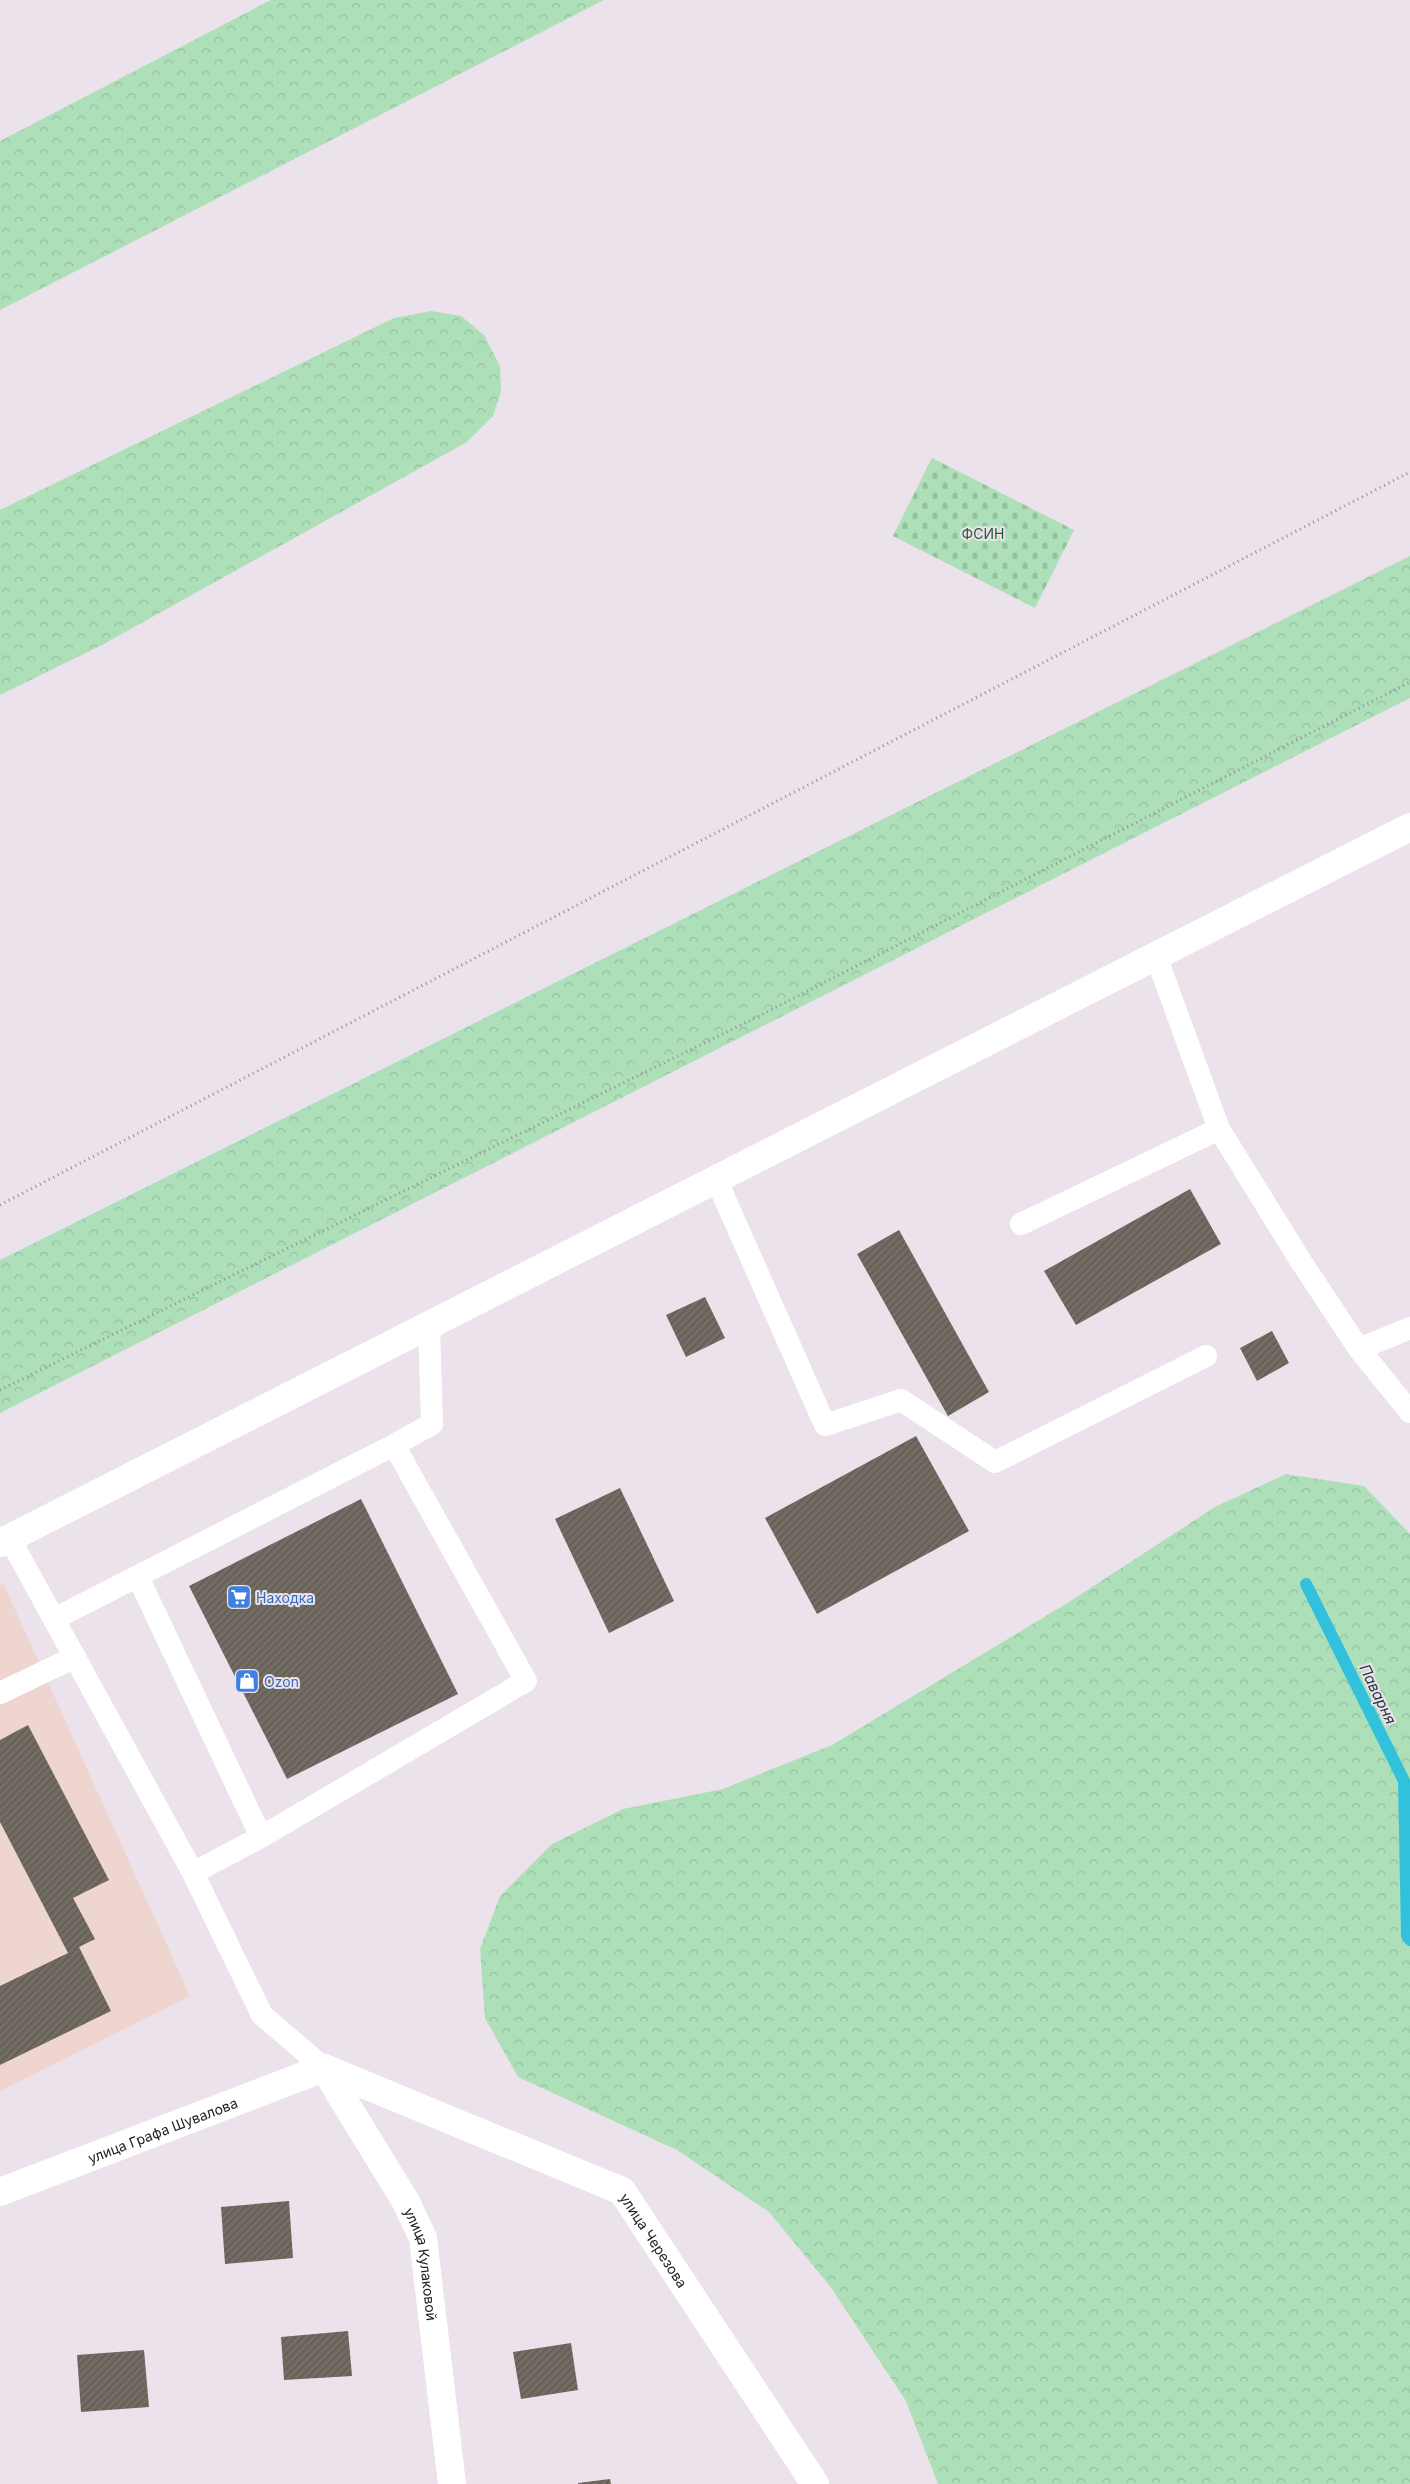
<svg xmlns="http://www.w3.org/2000/svg" width="1410" height="2484" font-family="Inter,sans-serif">
	<defs>
		<pattern id="forest-crowns" width="20" height="18" patternUnits="userSpaceOnUse" patternTransform="scale(1.25)"><rect width="20" height="18" fill="#ade0b8"/><path d="M2 6a3 3 0 1 1 6 0M12 15a3 3 0 1 1 6 0" fill="none" stroke="#95c09e"/></pattern>
		<pattern id="cemetery-stones" width="16" height="16" patternUnits="userSpaceOnUse" patternTransform="scale(1.25)"><rect width="16" height="16" fill="#ade0b8"/><path d="M2 7V4a2 2 0 0 1 4 0v3zM10 15v-3a2 2 0 0 1 4 0v3z" fill="#95c09e"/></pattern>
		<pattern id="building-hatch" width="6" height="6" patternUnits="userSpaceOnUse" patternTransform="scale(1.25)"><rect width="6" height="6" fill="#726c63"/><path d="M-1 1l2-2M0 6l6-6M5 7l2-2" fill="none" stroke="#5d5851"/></pattern>
	</defs>
	<rect width="100%" height="100%" fill="#ebe2eb"/>
	<path fill="#efd5d0" d="M3,1583L190,1996L0,2091V1585Z"/>
	<path fill="url(#forest-crowns)" d="M271,0H604L0,310V141Z
		M431,311L461,316L484,335L500,366L501,391L493,416L467,442L102,645L0,695V510L394,318Z
		M1410,556V698L0,1413V1260Z
		M1286,1474L1364,1486L1410,1534V2484H938L906,2401L830,2286L769,2212L677,2150L518,2077L485,2018L480,1949L500,1896L552,1844L623,1809L723,1789L832,1745L1069,1602L1215,1507Z"/>
	<path fill="url(#cemetery-stones)" d="M932,458L1074,530L1035,608L893,536Z"/>
	<g fill="none" stroke-linecap="round" stroke-linejoin="round">
		<path stroke="#32c1dd" stroke-width="12" d="M1306,1584L1404,1781L1407,1936L1410,1940"/>
	</g>
	<path fill="url(#building-hatch)" d="M1190,1189L1221,1244L1076,1325L1044,1271Z
		M899,1230L989,1392L948,1416L857,1254Z
		M705,1297L725,1338L686,1357L666,1315Z
		M1272,1331L1289,1363L1257,1381L1240,1348Z
		M916,1436L969,1531L817,1614L765,1518Z
		M620,1488L674,1601L609,1633L555,1519Z
		M361,1499L458,1694L287,1779L189,1586Z
		M28,1725L109,1880L73,1898L95,1939L79,1947L111,2011L0,2065V1986L68,1953L0,1822V1740Z
		M289,2201L293,2258L225,2264L221,2207Z
		M348,2331L352,2376L284,2380L281,2337Z
		M571,2343L578,2390L521,2399L513,2352Z
		M144,2350L149,2407L81,2412L77,2355Z
		M610,2479L611,2484H578V2483Z"/>
	<g fill="none" stroke-linecap="round" stroke-linejoin="round">
		<path stroke="#938c93" stroke-width="3" stroke-dasharray="1 4" stroke-linecap="butt" d="M0,1205L1410,472
			M0,1390L759,1016L1410,682"/>
		<path stroke="#fff" stroke-width="22" d="M1156,956L1219,1129L1300,1260L1359,1349L1410,1412
			M716,1179L825,1425L901,1400L995,1462L1206,1356
			M1021,1224L1219,1129
			M1359,1349L1410,1328
			M394,1445L432,1424L429,1325
			M10,1539L193,1873
			M138,1577L261,1837
			M54,1619L394,1445L526,1681L261,1837L193,1873L262,2015L324,2068
			M0,1693L75,1657"/>
		<g stroke="#fff" stroke-width="28">
			<path id="s1" d="M324,2068L622,2191L815,2484"/>
			<path id="s2" d="M324,2068L406,2202L423,2238L452,2484"/>
			<path id="s3" d="M0,2192L324,2068"/>
		</g>
		<path stroke="#fff" stroke-width="28" d="M0,1543L1410,827"/>
	</g>
	<defs>
		<symbol id="supermarket-square" viewBox="-11 -11 22 22"><rect x="-9" y="-9" width="18" height="18" rx="4" fill="#3f7fe0" stroke="#ebe2eb"/><path d="M-6-5.5h2.5l.6 2H6L4.5 2H-2.5L-4.4-4H-6ZM-1.5 3.2a1.3 1.3 0 1 0 .1 0ZM3 3.2a1.3 1.3 0 1 0 .1 0Z" fill="#fff"/></symbol>
		<symbol id="shop-square" viewBox="-11 -11 22 22"><rect x="-9" y="-9" width="18" height="18" rx="4" fill="#3f7fe0" stroke="#ebe2eb"/><path d="M-5-2.5h2.3a2.7 3.5 0 0 1 5.4 0H5L5.5 6h-11ZM-1.5-2.5h3a1.5 2.3 0 0 0-3 0Z" fill="#fff"/></symbol>
	</defs>
	<g fill-rule="evenodd">
		<use href="#supermarket-square" x="225" y="1583" width="28" height="28"/>
		<use href="#shop-square" x="233" y="1667" width="28" height="28"/>
	</g>
	<g text-anchor="middle" dominant-baseline="central" stroke-width="4" stroke-linejoin="round" paint-order="stroke">
		<g font-size="14" fill="#235d35" stroke="#ebe2eb">
			<text x="983" y="533">ФСИН</text>
		</g>
		<g font-size="14" fill="#366cbe" stroke="#ebe2eb" text-anchor="start">
			<text x="256" y="1597">Находка</text>
			<text x="264" y="1681">Ozon</text>
		</g>
		<g font-size="14" fill="#232024" stroke="#ebe2eb">
			<text stroke="none"><textPath href="#s3" startOffset="174">улица Графа Шувалова</textPath></text>
			<text stroke="none"><textPath href="#s1" startOffset="381">улица Черезова</textPath></text>
			<text stroke="none"><textPath href="#s2" startOffset="222">улица Кулаковой</textPath></text>
		</g>
		<g font-size="15" font-style="italic" fill="#22393e" stroke="#ebe2eb">
			<text transform="translate(1378 1694) rotate(64)">Паварня</text>
		</g>
	</g>
</svg>
